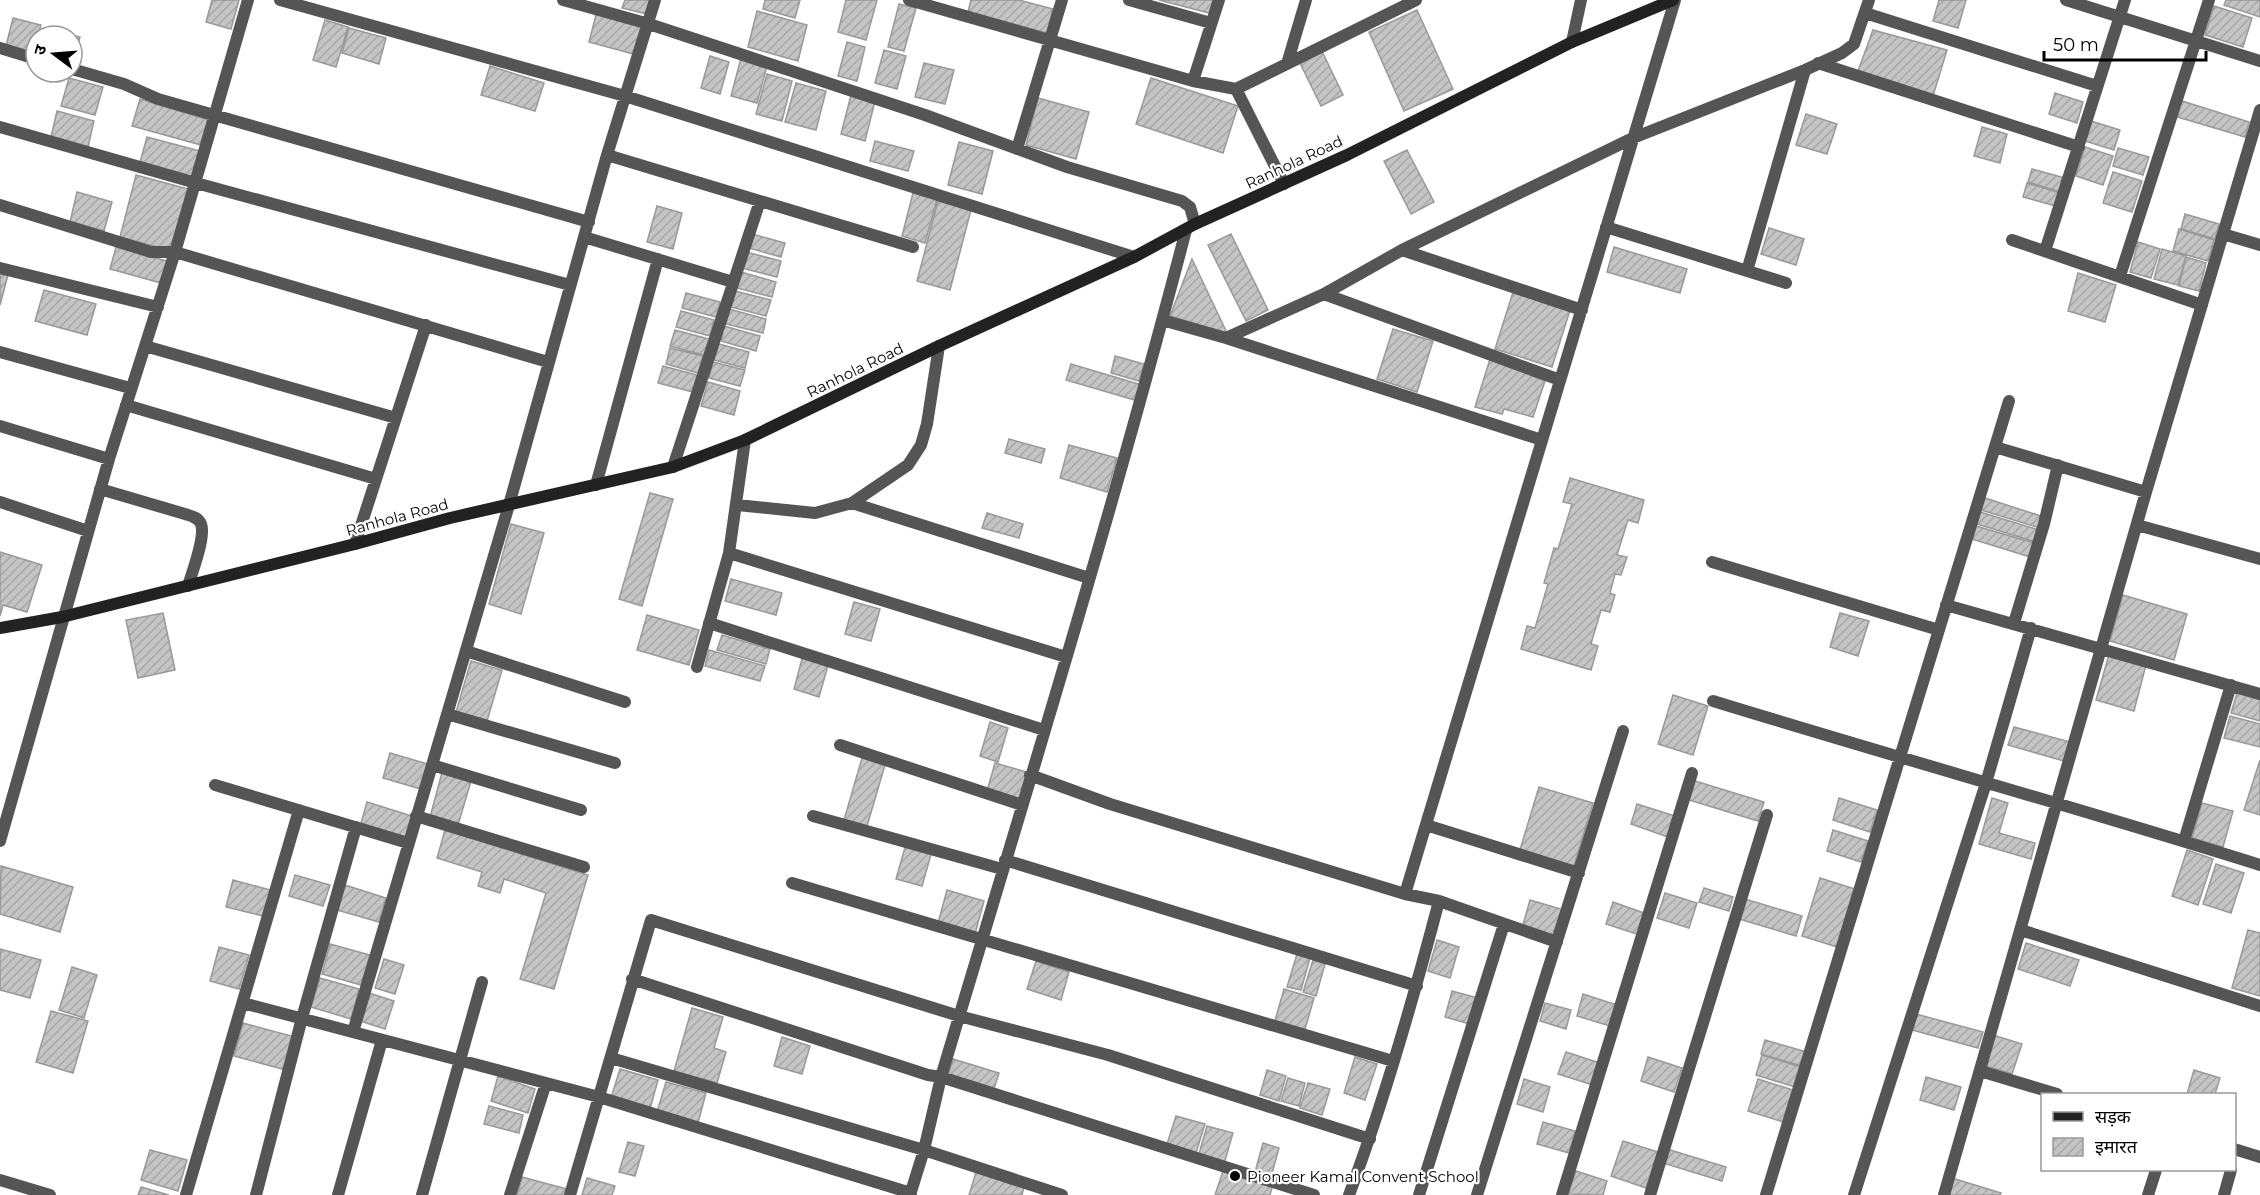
<svg xmlns="http://www.w3.org/2000/svg" width="2260" height="1195" font-family="Montserrat,'Noto Sans Devanagari',sans-serif">
	<defs>
		<pattern id="building-hatch" width="6" height="6" patternUnits="userSpaceOnUse" patternTransform="scale(1.5)"><rect width="6" height="6" fill="#c4c4c4"/><path d="M-1 1l2-2M0 6l6-6M5 7l2-2" fill="none" stroke="#a7a7a7"/></pattern>
	</defs>
	<rect width="100%" height="100%" fill="#fff"/>
	<path fill="url(#building-hatch)" stroke="#999" stroke-width="1.5" d="M212,0H239L231,29L206,22Z
		M625,0H651L647,14L622,8Z
		M765,0H800L795,18L763,9Z
		M846,0H877L866,40L838,32Z
		M971,0H1019L1053,9L1047,33L968,12Z
		M1159,0H1213L1209,13Z
		M1939,0H1966L1958,28L1933,21Z
		M2226,0H2260V17L2224,5Z
		M899,4L916,8L904,51L888,47Z
		M2214,6L2252,18L2243,47L2205,35Z
		M1417,10L1453,89L1404,111L1369,32Z
		M597,11L646,24L637,55L589,42Z
		M757,11L807,25L798,61L748,47Z
		M13,18L41,25L33,53L6,46Z
		M325,20L348,27L336,67L313,60Z
		M349,28L386,38L379,64L342,53Z
		M1873,30L1947,50L1933,96L1858,71Z
		M55,31L80,37L72,65V36H54Z
		M847,42L865,47L857,81L838,76Z
		M1321,49L1343,95L1321,106L1299,61Z
		M884,50L906,56L897,89L875,83Z
		M710,56L729,62L720,94L701,88Z
		M741,58L767,66L757,103L731,96Z
		M924,63L954,70L945,104L915,97Z
		M490,66L544,83L535,111L481,95Z
		M767,74L792,81L782,121L756,114Z
		M69,78L103,87L95,115L61,106Z
		M1151,78L1238,106L1223,153L1136,124Z
		M796,83L826,91L816,130L785,122Z
		M2055,93L2083,102L2077,123L2049,114Z
		M851,95L875,101L865,141L841,134Z
		M1038,98L1089,112L1076,159L1026,145Z
		M140,99L209,120L201,145L132,126Z
		M2179,100L2249,122L2245,137L2174,116Z
		M57,111L94,121L88,147L51,137Z
		M1806,114L1837,124L1827,154L1796,145Z
		M2091,121L2120,130L2114,150L2085,141Z
		M1982,127L2007,134L2000,163L1974,156Z
		M147,137L200,151L192,181L139,166Z
		M875,141L914,151L908,171L870,161Z
		M959,142L993,151L982,194L948,185Z
		M2085,147L2113,156L2103,185L2076,176Z
		M2118,148L2149,157L2143,175L2113,166Z
		M1407,150L1434,202L1411,214L1384,161Z
		M2032,169L2065,178L2061,192L2028,182Z
		M2113,172L2142,181L2132,212L2103,203Z
		M136,175L188,189L172,251L120,237Z
		M2027,183L2060,193L2056,206L2023,197Z
		M77,192L112,202L104,231L70,222Z
		M913,193L937,199L925,243L902,236Z
		M938,201L971,210L950,290L917,281Z
		M657,206L682,213L673,249L647,242Z
		M2185,214L2219,224L2215,239L2181,229Z
		M1769,228L1804,239L1796,265L1761,254Z
		M2179,229L2214,240L2208,261L2173,251Z
		M752,234L785,243L781,257L749,248Z
		M1231,234L1268,310L1246,321L1208,245Z
		M2138,242L2160,249L2151,278L2130,272Z
		M116,247L167,261L161,283L110,269Z
		M1614,247L1687,269L1680,293L1607,272Z
		M2162,249L2186,256L2178,285L2154,279Z
		M746,252L781,261L777,277L742,268Z
		M2186,257L2206,263L2199,291L2179,286Z
		M1192,259L1227,333L1170,316Z
		M741,272L776,282L772,297L737,288Z
		M0,273L8,275L0,305Z
		M2078,273L2116,285L2105,322L2068,311Z
		M1514,289L1571,307L1552,367L1495,349Z
		M44,290L96,304L87,335L35,321Z
		M735,291L771,300L766,316L731,307Z
		M686,293L720,302L716,317L682,308Z
		M729,309L766,319L763,333L726,324Z
		M681,311L714,320L710,336L676,327Z
		M724,326L760,336L756,351L721,341Z
		M1393,329L1433,341L1417,392L1377,379Z
		M675,330L709,339L704,355L670,346Z
		M719,344L749,352L745,368L714,360Z
		M670,348L703,356L698,373L666,364Z
		M1115,356L1144,364L1139,381L1111,373Z
		M1490,359L1545,381L1533,417L1504,409L1502,414L1475,407Z
		M713,362L745,370L740,386L709,378Z
		M1071,364L1142,385L1138,401L1066,380Z
		M663,366L697,375L693,392L658,383Z
		M708,382L740,391L734,415L701,406Z
		M1009,439L1045,449L1041,463L1005,453Z
		M1069,445L1117,458L1107,492L1060,478Z
		M1570,478L1644,500L1638,523L1628,520L1617,555L1627,557L1621,575L1615,574L1610,593L1615,595L1610,612L1601,610L1591,644L1598,646L1591,670L1521,649L1527,626L1535,628L1548,584L1544,583L1554,548L1558,549L1572,504L1563,502Z
		M650,493L673,499L642,606L619,599Z
		M1985,498L2044,517L2040,528L1981,510Z
		M1980,512L2039,530L2036,542L1977,524Z
		M987,513L1023,524L1019,538L982,528Z
		M511,524L544,533L521,614L489,604Z
		M1976,526L2034,543L2030,557L1972,539Z
		M0,552L42,565L27,612L3,605L0,616Z
		M731,579L782,593L776,615L725,601Z
		M2123,595L2187,614L2174,660L2110,641Z
		M854,602L880,609L871,641L845,634Z
		M163,613L175,670L138,678L126,620Z
		M1840,613L1869,621L1858,656L1830,647Z
		M647,615L699,630L689,665L637,650Z
		M722,635L770,649L766,664L717,650Z
		M709,650L765,666L760,681L705,666Z
		M2110,651L2147,661L2134,711L2096,700Z
		M803,655L829,662L819,697L794,689Z
		M471,661L502,670L487,721L456,712Z
		M2237,693L2260,700V721L2231,713Z
		M1673,695L1708,706L1693,755L1658,744Z
		M2230,716L2260,724V747L2224,738Z
		M990,722L1008,728L998,762L980,756Z
		M2014,727L2070,742L2064,761L2008,745Z
		M390,753L431,765L424,790L383,778Z
		M862,758L885,765L867,826L844,820Z
		M2260,760V815L2244,810Z
		M995,763L1027,772L1019,800L987,791Z
		M443,769L472,778L458,825L430,817Z
		M1695,781L1764,802L1758,821L1689,800Z
		M1539,787L1593,803L1573,869L1519,853Z
		M1839,798L1877,810L1870,832L1833,820Z
		M1992,798L2008,803L1999,833L2035,843L2031,859L1979,844Z
		M367,802L415,817L409,838L361,823Z
		M2202,803L2233,811L2223,847L2192,838Z
		M1637,804L1675,816L1668,837L1631,824Z
		M445,830L588,875L554,989L520,979L546,893L504,879L500,893L478,886L482,872L437,858Z
		M1833,830L1868,841L1861,862L1827,851Z
		M906,844L932,851L922,886L896,879Z
		M2187,850L2213,859L2198,905L2172,896Z
		M2216,864L2244,873L2231,913L2203,904Z
		M1,866L73,887L60,932L0,914Z
		M295,875L330,885L323,906L289,896Z
		M1820,878L1855,889L1837,947L1802,936Z
		M233,880L274,891L267,917L226,907Z
		M345,885L386,898L379,922L337,910Z
		M1704,888L1733,897L1729,911L1699,902Z
		M947,890L984,901L975,934L938,923Z
		M1665,893L1697,903L1689,928L1657,918Z
		M1745,899L1802,916L1796,936L1739,919Z
		M1530,900L1564,910L1556,938L1522,928Z
		M1613,902L1647,914L1640,935L1606,924Z
		M2248,930L2260,933V996L2232,988Z
		M1437,940L1459,947L1450,978L1428,971Z
		M2026,943L2079,960L2070,986L2018,969Z
		M330,944L370,955L361,985L322,974Z
		M219,947L249,955L239,989L210,981Z
		M0,949L41,960L30,998L0,990Z
		M1297,954L1310,958L1301,990L1287,987Z
		M384,959L404,965L395,994L375,988Z
		M1313,960L1325,964L1316,996L1303,992Z
		M1036,961L1069,972L1061,1000L1027,989Z
		M72,967L97,975L84,1018L59,1010Z
		M320,978L359,989L351,1019L311,1007Z
		M1284,989L1314,998L1304,1033L1274,1024Z
		M1452,991L1478,998L1470,1024L1445,1017Z
		M369,993L394,1001L385,1029L360,1021Z
		M1583,994L1617,1005L1610,1026L1577,1016Z
		M1545,1003L1571,1010L1566,1029L1540,1021Z
		M692,1008L723,1017L714,1048L726,1052L717,1083L674,1071Z
		M51,1011L88,1021L73,1073L36,1062Z
		M1916,1014L1983,1032L1978,1048L1912,1030Z
		M243,1023L295,1037L286,1070L234,1056Z
		M1993,1035L2022,1044L2012,1074L1983,1065Z
		M782,1037L810,1046L802,1074L774,1066Z
		M1765,1040L1807,1052L1802,1066L1761,1054Z
		M1566,1052L1600,1063L1593,1085L1558,1074Z
		M1762,1055L1801,1067L1795,1087L1756,1075Z
		M1355,1057L1377,1064L1365,1100L1344,1093Z
		M1648,1057L1682,1068L1674,1092L1641,1081Z
		M953,1059L999,1073L993,1092L947,1079Z
		M620,1069L658,1080L650,1109L611,1098Z
		M1267,1070L1286,1076L1279,1101L1260,1095Z
		M2194,1070L2220,1078L2215,1094H2187Z
		M498,1076L535,1089L528,1113L491,1101Z
		M1926,1077L1961,1087L1954,1110L1920,1100Z
		M1288,1078L1305,1083L1299,1106L1281,1101Z
		M1524,1079L1550,1087L1543,1112L1517,1104Z
		M1758,1079L1793,1090L1783,1122L1748,1111Z
		M666,1082L706,1093L698,1123L657,1112Z
		M1308,1083L1330,1089L1322,1115L1300,1108Z
		M489,1106L523,1115L519,1133L484,1124Z
		M1176,1116L1205,1124L1196,1153L1167,1144Z
		M1543,1122L1575,1131L1569,1153L1537,1144Z
		M1207,1126L1233,1133L1224,1164L1198,1157Z
		M1623,1141L1658,1152L1646,1188L1611,1176Z
		M628,1142L644,1146L635,1176L619,1172Z
		M1263,1143L1279,1148L1271,1177L1255,1172Z
		M1667,1149L1726,1167L1722,1181L1663,1163Z
		M150,1150L187,1160L178,1191L141,1180Z
		M1224,1168L1273,1184L1270,1195H1215Z
		M977,1169L1025,1183L1022,1195H969Z
		M1576,1171L1607,1181L1603,1195L1568,1194Z
		M522,1177L567,1189L565,1195H517Z
		M587,1178L615,1186L612,1195H582Z
		M1952,1178L2001,1193L2000,1195H1947Z
		M141,1187L169,1195H138Z"/>
	<g fill="none" stroke-linecap="round" stroke-linejoin="round">
		<path stroke="#555" stroke-width="12" d="M280,0L625,96L1134,257
			M563,0L649,24L925,115L1067,167L1182,201L1190,207L1195,224
			M909,0L1193,81L1236,89L1284,184
			M1129,0L1211,23
			M2066,0L2260,61
			M1865,13L2097,86
			M1572,42L1581,0
			M0,48L36,59
			M1818,63L2079,147
			M1287,64L1306,0
			M72,69L124,84L158,99L589,222
			M1193,81L1219,0
			M1236,89L1416,0
			M0,127L196,183L570,285
			M1017,149L1062,0
			M607,155L913,247
			M0,205L151,252H175L548,362
			M1606,227L1786,283
			M2223,234L2260,245
			M584,237L733,282
			M2012,240L2202,305
			M1402,250L1582,310
			M2045,251L2125,0
			M0,268L158,307
			M1747,271L1805,70
			M2120,276L2209,0
			M1324,294L1560,380
			M1162,320L1226,338L1324,294L1402,250L1633,138L1805,70L1842,53L1854,44L1869,0
			M1226,338L1542,440
			M145,346L396,418
			M0,352L130,388
			M126,405L376,479
			M0,426L109,459
			M1995,447L2146,492
			M673,467L760,201
			M596,485L658,259
			M100,489L185,514C191,516 198,517 201,524C206,537 192,572 188,586
			M0,502L88,531
			M852,503L1089,578
			M737,505L815,513L852,503L908,465L921,445L927,424L939,346
			M2137,525L2260,559
			M355,544L426,325
			M729,553L1066,657
			M1712,562L1939,630
			M1946,605L2260,694
			M709,623L1044,730
			M2014,623L2044,524L2058,465
			M466,651L625,702
			M697,667L729,553L745,440
			M1713,701C1895,757 2078,808 2260,865
			M447,714L615,763
			M840,745L1022,805
			M432,765L581,810
			M1030,775L1110,804L1405,894L1439,901C1413,1000 1385,1099 1349,1195
			M215,785L408,843
			M416,816L584,867
			M813,816L1002,869
			M1426,825L1579,873
			M0,841L109,459L175,252L248,0
			M2184,841L2231,685
			M1005,860L1417,986
			M792,883L1393,1061
			M1405,894L1675,0
			M1439,901L1557,942
			M2021,930L2260,1006
			M632,979L928,1075L941,1077L1314,1195
			M243,1003L599,1097L911,1193
			M353,1032L509,505L607,155L655,0
			M611,1058L924,1150L1062,1195
			M1980,1071L2057,1094
			M2234,1149L2260,1157
			M0,1180L50,1195
			M186,1195L299,810
			M256,1195L302,1018L356,827
			M338,1195L382,1040
			M422,1195L482,982
			M510,1195L546,1083
			M570,1195L651,920L959,1016L1108,1055L1370,1139
			M910,1195L924,1150L941,1077C1025,796 1112,515 1186,230
			M1419,1195L1504,924
			M1477,1195L1623,731
			M1562,1195L1692,773
			M1650,1195L1767,815
			M1766,1195L2009,401
			M1854,1195L1986,783L2031,628
			M1944,1195L2146,492L2260,110
			M2148,1195L2156,1170
			M2224,1195L2231,1170"/>
		<path stroke="#222" stroke-width="12" d="M0,628L62,617L355,544L450,518L673,467L745,440L939,346L1134,257L1195,224L1347,155L1572,42L1673,0"/>
	</g>
	<circle fill="#000" stroke="#fff" stroke-width="2" cx="1235" cy="1176" r="6"/>
	<g text-anchor="middle" dominant-baseline="central" stroke-width="4.5" stroke-linejoin="round" paint-order="stroke">
		<g font-size="15" fill="#000" stroke="#fff">
			<text transform="translate(1294 162) rotate(-25)">Ranhola Road</text>
			<text transform="translate(855 370) rotate(-26)">Ranhola Road</text>
			<text transform="translate(397 517) rotate(-15)">Ranhola Road</text>
		</g>
		<g font-size="15" fill="#000" stroke="#fff" text-anchor="start">
			<text x="1247" y="1176">Pioneer Kamal Convent School</text>
		</g>
	</g>
	<rect x="2041" y="1093" width="195" height="78" fill="#ffffff" stroke="#999999" stroke-width="1.5"/>
	<rect x="2053" y="1112" width="30" height="9" fill="#222222" stroke="#999999" stroke-width="1.5"/>
	<text x="2095" y="1123" font-size="18" fill="#000000">सड़क</text>
	<rect x="2053" y="1138" width="30" height="18" fill="url(#building-hatch)" stroke="#999999" stroke-width="1.5"/>
	<text x="2095" y="1153" font-size="18" fill="#000000">इमारत</text>
	<g transform="translate(54 54) rotate(286)"><circle r="28" fill="#ffffff" stroke="#999999" stroke-width="1.5"/>
	<path d="M0-4.5L10 22L0 15L-10 22Z" fill="#000000"/>
	<text y="-9" font-size="16" font-weight="bold" text-anchor="middle" fill="#000000">उ</text>
	</g>
	<path d="M2044 51v9h162v-9" fill="none" stroke="#000000" stroke-width="3"/>
	<text x="2053" y="51" font-size="18" fill="#000000" stroke="#ffffff" stroke-width="4.5" paint-order="stroke">50 m</text>
</svg>
